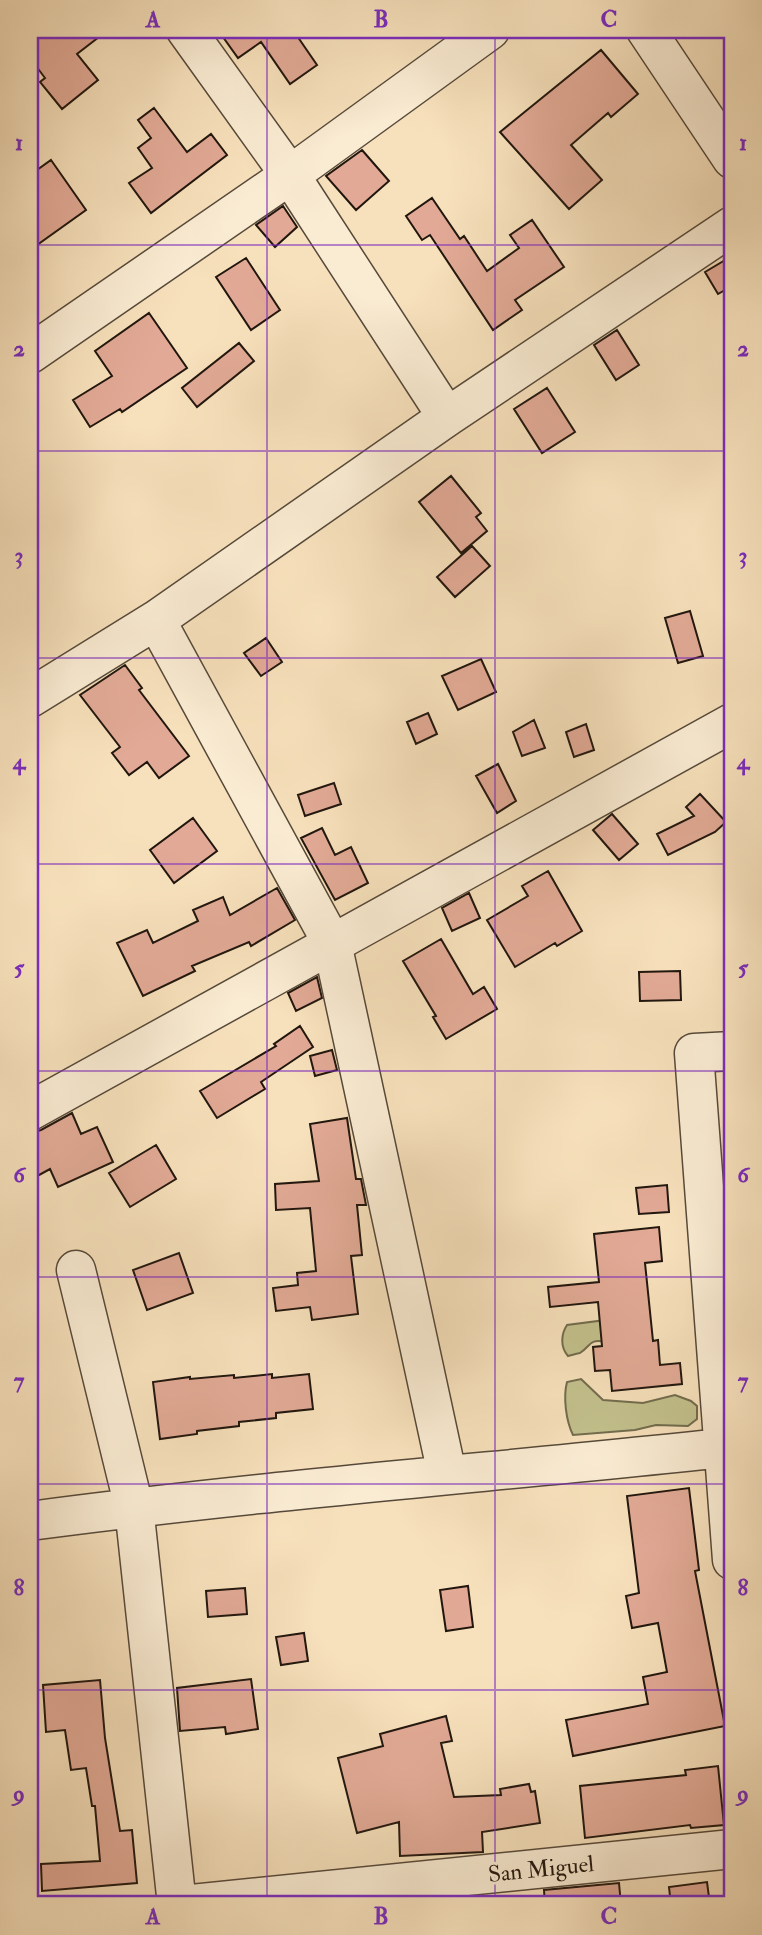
<svg xmlns="http://www.w3.org/2000/svg" width="762" height="1935" font-family="'IM FELL Double Pica',serif">
	<rect width="100%" height="100%" fill="#f7e1bc"/>
	<filter id="stains"><feTurbulence type="fractalNoise" baseFrequency=".00286" numOctaves="4"/><feColorMatrix values="0 0 0 0 .2 0 0 0 0 .09 0 0 0 0 .02 0 0 0 .5 -.17"/></filter>
	<radialGradient id="worn" r=".72"><stop offset=".6" stop-color="#630" stop-opacity="0"/><stop offset="1" stop-color="#630" stop-opacity=".3"/></radialGradient>
	<path fill="#c3c18d" stroke="#726c4e" stroke-width="2" d="M606,1320V1342C589,1338 591,1346 580,1353C579,1353 568,1356 568,1356C560,1347 561,1334 567,1325Z
		M581,1379L603,1400L643,1403L675,1395L691,1401L697,1406V1419L688,1426L656,1425L635,1430L573,1435C566,1421 563,1397 567,1382Z"/>
	<path fill="#e2aa96" stroke="#21160e" stroke-width="2" d="M30,30H108L77,54L98,80L62,109L40,82L45,78L30,58Z
		M218,30H293L317,65L290,84L261,42L238,58Z
		M601,50L638,94L611,117L608,113L571,145L602,180L569,209L500,132Z
		M154,108L187,152L211,134L227,155L151,213L129,183L152,168L138,148L151,138L138,120Z
		M362,150L389,181L356,210L326,176Z
		M51,160L86,210L30,250V175Z
		M432,198L460,239L464,236L487,271L519,248L510,235L532,220L564,267L515,300L522,310L493,330L430,235L422,240L406,216Z
		M283,206L297,227L275,247L256,225Z
		M732,256V286L718,294L705,272Z
		M246,258L280,310L251,330L216,277Z
		M149,313L187,368L122,412L120,409L90,427L73,400L112,376L95,351Z
		M617,330L639,365L616,380L594,345Z
		M239,343L254,361L197,407L182,388Z
		M547,388L575,432L542,453L514,409Z
		M451,476L481,513L476,517L487,531L461,553L419,502Z
		M472,546L490,566L455,597L437,577Z
		M690,611L703,656L678,663L665,618Z
		M266,638L282,662L261,676L244,653Z
		M481,659L496,692L458,710L442,676Z
		M125,665L142,688L139,690L189,756L159,778L147,762L129,775L112,753L120,747L80,695Z
		M428,713L437,734L416,744L407,722Z
		M534,720L545,748L522,756L513,732Z
		M586,724L594,750L574,757L566,732Z
		M498,764L516,801L497,813L476,776Z
		M334,783L341,804L305,816L298,795Z
		M700,794L726,822L715,832L668,855L657,834L694,816L686,807Z
		M612,814L638,844L619,860L593,830Z
		M193,818L217,851L174,883L150,850Z
		M322,828L335,855L351,847L368,883L335,900L301,838Z
		M548,871L582,931L557,946L555,943L515,967L487,920L528,896L522,886Z
		M277,888L295,920L251,946L249,942L192,966L195,971L143,996L117,943L147,930L153,943L198,921L193,910L223,897L230,915Z
		M469,893L480,918L452,931L442,908Z
		M441,939L473,994L484,987L497,1009L446,1039L433,1017L436,1016L403,961Z
		M680,971L681,1000L640,1001L639,972Z
		M317,977L322,998L296,1011L288,993Z
		M300,1026L313,1047L261,1082L265,1089L217,1118L200,1091L276,1046L274,1044Z
		M332,1050L337,1070L315,1076L310,1056Z
		M72,1113L81,1134L97,1127L113,1162L58,1187L50,1169L30,1180V1133L41,1130Z
		M347,1118L356,1179H361L366,1205H357L362,1255L351,1256L358,1314L312,1320L310,1307L276,1311L273,1288L298,1285L297,1273L316,1271L310,1208L276,1210L275,1184L319,1181L310,1124Z
		M156,1145L176,1179L130,1207L109,1173Z
		M667,1185L669,1212L639,1214L636,1188Z
		M659,1227L662,1261L645,1263L653,1341L658,1340L660,1365L680,1363L682,1384L612,1391L610,1370L595,1371L593,1347L602,1346L598,1302L550,1307L548,1287L599,1282L594,1234Z
		M179,1253L193,1293L147,1310L133,1270Z
		M272,1374V1378L309,1374L313,1409L276,1413V1418L239,1422V1426L197,1431V1434L160,1439L153,1382L190,1377V1379L234,1375V1378Z
		M689,1488L699,1570L695,1571L725,1726L573,1756L566,1720L648,1704L643,1677L667,1672L658,1623L632,1628L626,1596L639,1593L627,1496Z
		M468,1586L473,1627L446,1631L440,1590Z
		M245,1588L247,1614L208,1617L206,1591Z
		M304,1633L308,1661L281,1665L276,1637Z
		M251,1679L258,1729L226,1734L225,1727L180,1731L177,1688Z
		M100,1680L105,1738L120,1831L132,1830L137,1883L42,1891L41,1864L100,1861L95,1806H92L86,1768L71,1770L65,1730L46,1732L43,1685Z
		M446,1716L452,1741L441,1743L454,1797L501,1795L500,1789L529,1784L531,1792L535,1791L540,1823L482,1832L483,1852L400,1856L399,1822L357,1833L338,1758L383,1746L380,1734Z
		M718,1766L724,1825L691,1828L690,1825L585,1838L580,1786L686,1775L685,1770Z
		M707,1882L710,1905H671L669,1887Z
		M619,1883L621,1905H598L597,1900L545,1905L544,1890Z"/>
	<g fill="none" stroke-linecap="round" stroke-linejoin="round">
		<defs>
			<path id="minor" d="M186,30L290,175L447,417
				M646,30L732,159
				M30,354L290,175L490,30
				M156,620L332,943L447,1474
				M30,698L156,620L447,417L732,226
				M732,1051L694,1053L732,1560
				M30,1111L732,723
				M76,1270L134,1507L177,1905
				M30,1521C263,1490 498,1472 732,1447
				M182,1905L732,1849"/>
		</defs>
		<use href="#minor" stroke="#56493a" stroke-width="41"/>
		<use href="#minor" stroke="#faecd3" stroke-width="38"/>
	</g>
	<path fill="none" stroke="#7b2cbf" stroke-width="2" stroke-opacity="0.55" d="M267,30V1905M495,30V1905M30,245H732M30,451H732M30,658H732M30,864H732M30,1071H732M30,1277H732M30,1484H732M30,1690H732"/>
	<g text-anchor="middle" dominant-baseline="central" stroke-width="6" stroke-linejoin="round" paint-order="stroke">
		<g font-size="23" fill="#21160e" stroke="#faecd3">
			<text transform="translate(541 1869) rotate(-6)">San Miguel</text>
		</g>
	</g>
	<rect width="762" height="1935" fill="none" stroke="#f7e1bc" stroke-width="77"/>
	<rect x="38" y="38" width="686" height="1858" fill="none" stroke="#7b2cbf" stroke-width="2.5"/>
	<g font-size="23" text-anchor="middle" font-weight="bold" fill="#7b2cbf">
		<text x="153" y="27">A</text>
		<text x="381" y="27">B</text>
		<text x="609" y="27">C</text>
		<text x="19" y="150">1</text>
		<text x="743" y="150">1</text>
		<text x="19" y="356">2</text>
		<text x="743" y="356">2</text>
		<text x="19" y="563">3</text>
		<text x="743" y="563">3</text>
		<text x="19" y="769">4</text>
		<text x="743" y="769">4</text>
		<text x="19" y="975">5</text>
		<text x="743" y="975">5</text>
		<text x="19" y="1182">6</text>
		<text x="743" y="1182">6</text>
		<text x="19" y="1388">7</text>
		<text x="743" y="1388">7</text>
		<text x="19" y="1595">8</text>
		<text x="743" y="1595">8</text>
		<text x="19" y="1801">9</text>
		<text x="743" y="1801">9</text>
		<text x="153" y="1924">A</text>
		<text x="381" y="1924">B</text>
		<text x="609" y="1924">C</text>
	</g>
	<rect width="100%" height="100%" filter="url(#stains)"/>
	<rect width="100%" height="100%" fill="url(#worn)"/>
</svg>
